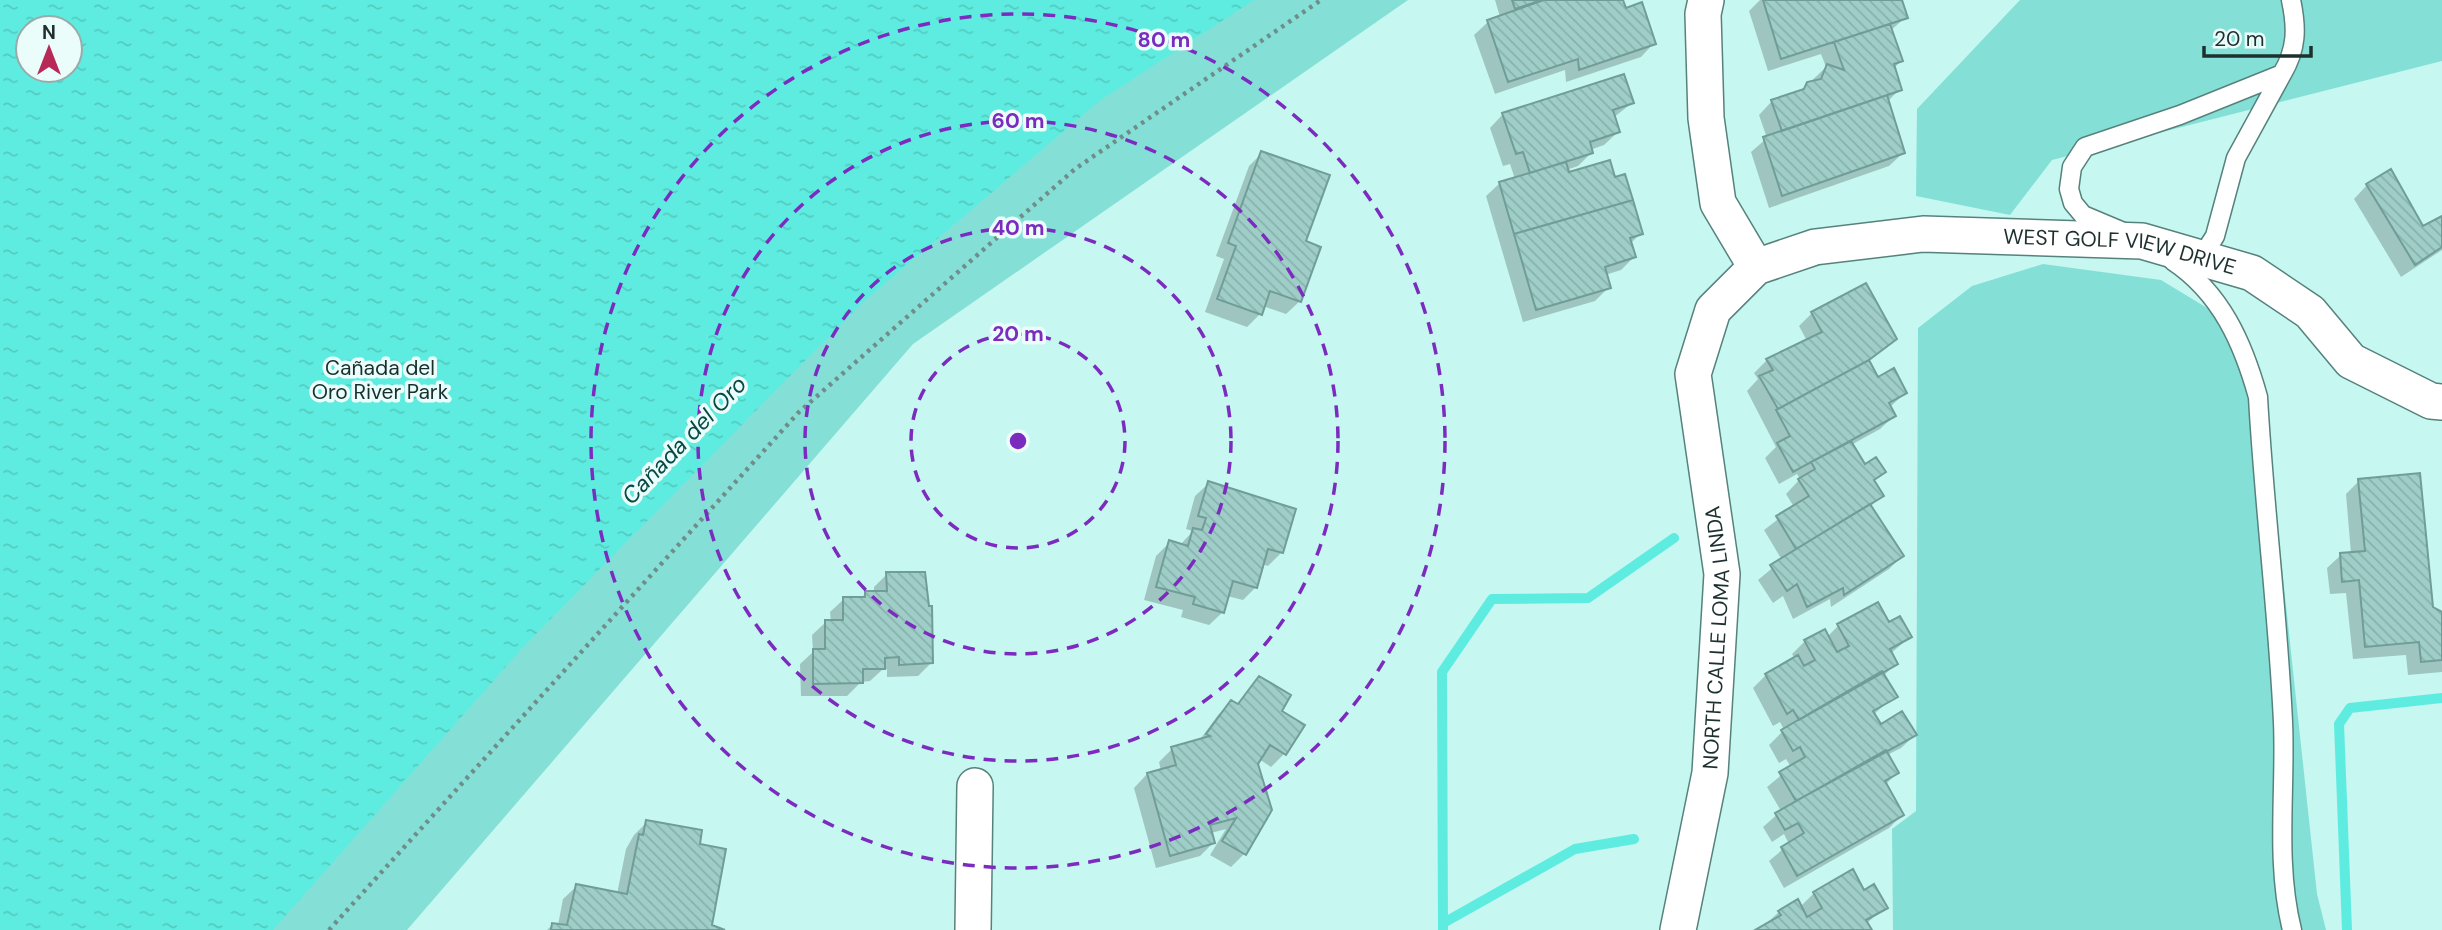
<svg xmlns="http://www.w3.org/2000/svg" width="2442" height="930" font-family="'DM Sans',sans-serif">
	<defs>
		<pattern id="water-ripples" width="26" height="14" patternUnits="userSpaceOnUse" patternTransform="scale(1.75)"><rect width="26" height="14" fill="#5fece0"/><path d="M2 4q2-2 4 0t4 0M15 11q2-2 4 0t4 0" fill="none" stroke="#52cbc0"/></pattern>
		<pattern id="building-back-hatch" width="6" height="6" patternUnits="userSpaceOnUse" patternTransform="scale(1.75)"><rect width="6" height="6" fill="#9fcec8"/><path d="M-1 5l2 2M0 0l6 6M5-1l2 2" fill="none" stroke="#88b1ac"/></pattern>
	</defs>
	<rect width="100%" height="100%" fill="#c7f7f1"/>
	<path fill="#84e0d6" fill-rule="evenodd" d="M0,0H1408L913,344L407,930H0ZM28,28H70V70H28Z
		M2020,0H2442V61L2052,160L2010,215L1916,196L1917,109Z
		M2043,264L2161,280L2232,323L2268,438L2317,894L2326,930H1893L1892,829L1916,811L1918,328L1972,286Z"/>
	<path fill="url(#water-ripples)" fill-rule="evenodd" d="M0,0H1254L1098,102L862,303L525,645L273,930H0ZM28,28H70V70H28Z"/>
	<path fill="#0003" d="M1495,0H1621L1625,10L1654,43L1641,57L1566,82L1565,70L1495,94L1474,35L1488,22L1500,17Z
		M1760,0H1900L1906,17L1890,31L1901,61L1893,69L1900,89L1887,102L1903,153L1889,166L1769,208L1751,152L1767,138L1759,115L1772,101L1800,92L1826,67L1821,54L1768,71L1749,11Z
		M1632,103L1613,118L1618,132L1604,145L1590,150L1591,153L1578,166L1566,170L1568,174L1614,179L1641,233L1630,244L1634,257L1621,270L1605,275L1609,287L1595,301L1523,322L1486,196L1500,183L1515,179L1510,164L1503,166L1490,128L1503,114Z
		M1262,153L1304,242L1300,301L1286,314L1263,306L1260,314L1247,327L1205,312L1224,259L1216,256L1249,166Z
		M2367,185L2422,228L2442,218V250L2401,277L2354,199Z
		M1812,313L1895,339L1868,362L1877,379L1905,393L1889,408L1894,416L1880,429L1851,445L1864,466L1883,472L1873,482L1881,496L1870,507L1902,556L1889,569L1831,607L1830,599L1793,619L1783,596L1773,603L1758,580L1782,560L1764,530L1794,507L1786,494L1800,479L1797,474L1779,484L1765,458L1776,447L1747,391L1758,379L1754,373L1767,360L1807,341L1799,326Z
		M2359,481L2431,608L2442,614V672L2408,675L2406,655L2353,659L2346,593L2330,594L2327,568L2341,555L2351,554L2346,494Z
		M1209,483L1293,510L1281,553L1268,566L1262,564L1256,587L1243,600L1227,596L1223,612L1209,625L1181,617L1183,610L1144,600L1156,556L1170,542L1180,545L1193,531L1186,529L1195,496Z
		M887,574L931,663L918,676L887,677V669L882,670L870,681L861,682L847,696H801L800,664L813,652L812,635L826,622H831L830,612L844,599H860L866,593H874V587Z
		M1888,624L1910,637L1890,654L1896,664L1883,676L1895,696L1873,715L1880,726L1915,735L1901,748L1887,755L1897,773L1885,785L1902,815L1889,828L1784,888L1769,861L1789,844L1784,834L1772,842L1763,827L1781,811L1767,787L1791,767L1786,759L1779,763L1769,745L1784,730L1780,722L1773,726L1753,688L1766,675L1795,659L1792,654L1805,641L1827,637L1838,626Z
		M1260,679L1279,711L1285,753L1271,767L1259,759L1256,764L1244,854L1231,867L1210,855L1226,829L1211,833L1213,843L1200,856L1156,868L1134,788L1147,774L1161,771L1159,762L1172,749L1199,741L1218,715L1231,702L1236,705Z
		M647,822L698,846L710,927L723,930H547L553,924L558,925L563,899L577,886L617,894L626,849L634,835Z
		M1863,892L1885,907L1866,924L1870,930H1759L1779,912L1800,907L1814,893Z"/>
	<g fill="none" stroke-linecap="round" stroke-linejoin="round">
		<path stroke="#5fece0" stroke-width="10" d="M1447,921L1575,849L1634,839
			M1443,930L1442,672L1492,599L1588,598L1674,538
			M2347,930L2339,724L2350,708L2442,698"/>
	</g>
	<path fill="url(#building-back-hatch)" stroke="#709d97" stroke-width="2" d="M1512,0H1542L1515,9Z
		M1544,0H1623L1626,8L1642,2L1656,44L1579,70L1578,59L1508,82L1487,20Z
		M1763,0H1902L1908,18L1781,59Z
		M1890,24L1903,61L1894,64L1902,90L1782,131L1771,100L1804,89L1807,82L1821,79L1827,64L1844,70L1834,42Z
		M1624,74L1634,103L1613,110L1620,132L1590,142L1593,153L1530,173L1523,152L1516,154L1502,113Z
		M1887,95L1905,153L1782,196L1763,137Z
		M1261,151L1330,175L1306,241L1321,247L1301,302L1270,291L1262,315L1217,299L1236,246L1228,243Z
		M1610,160L1615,177L1625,174L1633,200L1514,234L1499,182L1566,162L1569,172Z
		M2391,169L2423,226L2442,216V247L2415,265L2366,184Z
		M1633,200L1643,234L1630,238L1636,257L1605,267L1611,288L1536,310L1514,234Z
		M1866,283L1897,339L1869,360L1778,409L1759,376L1773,370L1766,359L1822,332L1811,312Z
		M1869,360L1878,377L1894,368L1907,393L1889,403L1896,416L1793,472L1777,443L1790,436L1776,410Z
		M1851,441L1865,464L1876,457L1886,472L1874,480L1884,496L1796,549L1776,516L1809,496L1798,479L1815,469L1811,462Z
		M2420,473L2433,607L2442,612V660L2421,662L2419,642L2365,647L2359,580L2342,582L2340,553L2365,551L2358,479Z
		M1208,481L1296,509L1283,553L1268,549L1257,588L1233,581L1224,613L1193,604L1195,597L1156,587L1169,540L1188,546L1193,528L1202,530L1206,518L1198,516Z
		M1870,504L1904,556L1844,595L1843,588L1807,607L1797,584L1787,591L1770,565Z
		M886,572H925L929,606H932L933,663L899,665V657L885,658V669H863V683L813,684V649H825V620H843V597H865V591H887Z
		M1878,602L1889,622L1900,616L1912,637L1890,649L1898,664L1799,720L1793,710L1787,714L1765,674L1798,655L1804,666L1815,660L1804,640L1825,629L1837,652L1849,646L1837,624Z
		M1882,671L1898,697L1873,711L1881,724L1902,711L1917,735L1796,801L1779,772L1805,757L1800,747L1793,751L1781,730Z
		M1259,676L1291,695L1282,711L1305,725L1286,755L1270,745L1258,764L1272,810L1246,855L1222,841L1236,818L1210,825L1215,843L1170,856L1147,773L1176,765L1171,747L1210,736L1206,734L1231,700L1238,704Z
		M1886,750L1899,773L1885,781L1904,815L1797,876L1781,847L1804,833L1798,823L1785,830L1775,813Z
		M646,820L702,830L700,844L726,849L712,925L725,930H551L552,923L567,925L576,884L627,894L639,834L643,835Z
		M1853,869L1864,890L1874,884L1888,908L1866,920L1872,930H1755L1781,915L1778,911L1798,899L1807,917L1822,908L1813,892Z"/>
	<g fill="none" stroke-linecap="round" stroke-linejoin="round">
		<defs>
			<path id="service" d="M2282,74C2297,49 2297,28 2291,0
				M2121,231L2083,215L2073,203L2069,189L2072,167L2085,147L2180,115L2282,74L2236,158L2215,236L2201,258L2197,277
				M2173,261C2221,293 2243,343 2258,397C2264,506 2278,614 2283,722C2286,791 2275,862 2292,930"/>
			<g id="minor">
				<path d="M1706,0L1703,14L1706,118L1718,203L1756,267"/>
				<path d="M973,930L975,786"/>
				<path id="s1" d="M1678,930L1710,773L1722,574L1693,374L1713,310L1756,267L1815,247L1923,234L2142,241L2252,273L2310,312L2351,361L2431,401L2442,402"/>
			</g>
		</defs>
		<use href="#service" stroke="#56827d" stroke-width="21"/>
		<use href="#minor" stroke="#56827d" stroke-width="38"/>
		<path stroke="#6e8e8b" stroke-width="4.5" stroke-dasharray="3.5 5" stroke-linecap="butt" d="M329,930L799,412L1075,169L1321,0"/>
		<use href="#service" stroke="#fff" stroke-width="18"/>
		<use href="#minor" stroke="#fff" stroke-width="35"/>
	</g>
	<g fill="none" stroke="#7b2cbf" stroke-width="3.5" stroke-dasharray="12 9">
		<circle cx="1018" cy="441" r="107"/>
		<circle cx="1018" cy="441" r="213"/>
		<circle cx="1018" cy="441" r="320"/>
		<circle cx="1018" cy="441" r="427"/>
	</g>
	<g text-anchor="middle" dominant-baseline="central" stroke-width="7" stroke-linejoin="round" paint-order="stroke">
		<g font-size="21" fill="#1d302e" stroke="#ebfdfb">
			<text stroke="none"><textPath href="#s1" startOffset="1059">WEST GOLF VIEW DRIVE</textPath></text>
			<text stroke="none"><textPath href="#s1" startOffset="296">NORTH CALLE LOMA LINDA</textPath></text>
		</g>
		<g font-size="21" fill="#172f2d" stroke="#ebfdfb">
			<text x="380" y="368">Cañada del<tspan x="380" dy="24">Oro River Park</tspan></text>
		</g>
		<g font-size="23" font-style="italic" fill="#074944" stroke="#ebfdfb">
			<text transform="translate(684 440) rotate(-46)">Cañada del Oro</text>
		</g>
	</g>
	<circle cx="1018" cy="441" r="10" fill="#7b2cbf" stroke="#ebfdfb" stroke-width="3.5"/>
	<g font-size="21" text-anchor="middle" font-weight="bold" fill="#7b2cbf" stroke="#ebfdfb" stroke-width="7" stroke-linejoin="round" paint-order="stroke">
		<text x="1164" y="47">80 m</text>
		<text x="1018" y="128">60 m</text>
		<text x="1018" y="235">40 m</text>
		<text x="1018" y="341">20 m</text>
	</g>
	<g transform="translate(49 49)"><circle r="33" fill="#ebfdfb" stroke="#99aba9" stroke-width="2"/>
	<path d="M0-5L12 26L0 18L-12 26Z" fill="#b82958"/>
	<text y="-10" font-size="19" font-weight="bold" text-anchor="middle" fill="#1d302e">N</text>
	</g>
	<path d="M2204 46v10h107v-10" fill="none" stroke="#1d302e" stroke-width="3.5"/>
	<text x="2214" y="46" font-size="21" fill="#1d302e" stroke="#ebfdfb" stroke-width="5" paint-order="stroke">20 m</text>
</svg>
